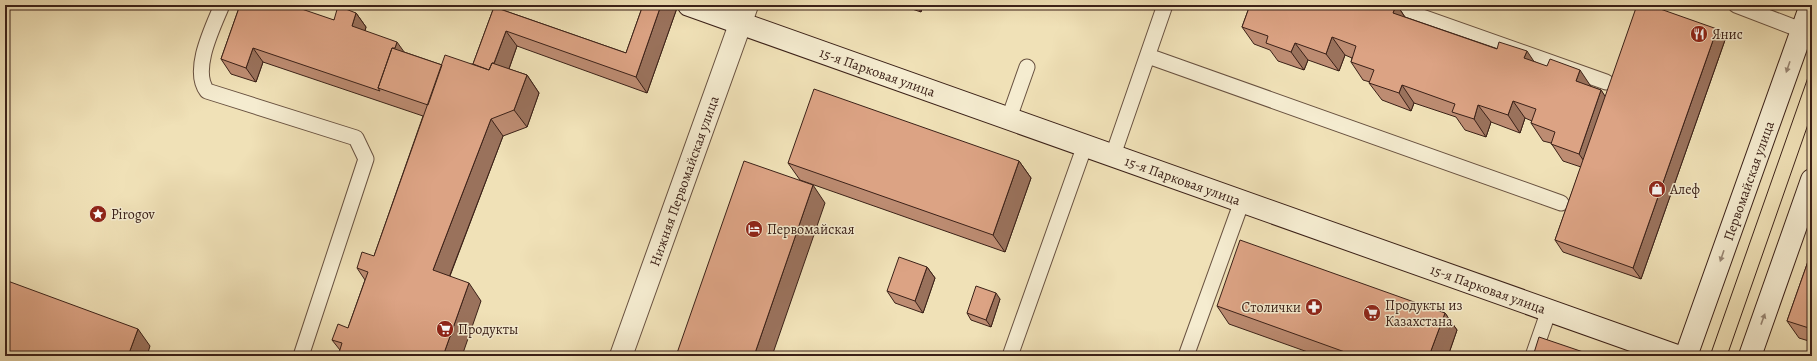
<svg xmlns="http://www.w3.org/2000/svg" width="1817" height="361" font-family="Alegreya,serif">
	<rect width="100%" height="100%" fill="#f0e1b7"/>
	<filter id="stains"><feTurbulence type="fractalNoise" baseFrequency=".005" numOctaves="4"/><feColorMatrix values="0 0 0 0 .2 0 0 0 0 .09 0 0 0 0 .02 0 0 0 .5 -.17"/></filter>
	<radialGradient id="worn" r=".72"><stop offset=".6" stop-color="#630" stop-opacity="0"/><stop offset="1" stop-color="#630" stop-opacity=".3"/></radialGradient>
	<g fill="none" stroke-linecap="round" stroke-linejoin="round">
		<defs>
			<path id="lane" d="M222,5C213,27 191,70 207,91L356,138L366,159L301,356
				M1388,5L1606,82
				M1736,5L1801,30
				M1148,56L1561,203
				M1009,118L1027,67
				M1113,155L1165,5
				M1010,356L1085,145
				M1186,356L1242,201
				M1533,356L1549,310"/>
			<g id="street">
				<path id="s1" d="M621,356L747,5"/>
			</g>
			<g id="secondary">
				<path id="s2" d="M689,5L1677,356"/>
				<path id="s3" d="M1686,356L1811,5"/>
				<path d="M1750,356L1812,180"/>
			</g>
		</defs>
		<use href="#lane" stroke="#685140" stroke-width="17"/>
		<use href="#street" stroke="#685140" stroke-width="24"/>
		<use href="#secondary" stroke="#3b2118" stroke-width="24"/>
		<use href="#lane" stroke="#f5ecd0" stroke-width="15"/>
		<use href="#street" stroke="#f5ecd0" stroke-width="22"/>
		<use href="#secondary" stroke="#f5ecd0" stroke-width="22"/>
		<path stroke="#3b2118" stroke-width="1" d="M1710,356L1812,66
			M1727,356L1812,113"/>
	</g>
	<path fill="#bd8c72" stroke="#3b2118" d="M240,5L334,20L356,13L366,27L365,31L404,52L442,65L473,64L494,7L626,53L643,5H678L647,93L517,46L509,69L527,75L539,93L527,127L503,136L450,276L481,301L340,350L332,340L348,328L365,280L357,268L374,256L423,116L263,62L256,82L231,74L221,59Z
		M900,5H923L921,12Z
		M1250,5H1397L1405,17L1533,61L1592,87L1601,90L1605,97L1725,40L1641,279L1563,252L1555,240L1581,167L1563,161L1551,143L1543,141L1531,123L1532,121L1525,118L1520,133L1491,122L1486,137L1465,130L1456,117L1414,103L1411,111L1382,100L1369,83L1370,82L1363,80L1351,62L1352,58L1345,55L1339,71L1308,60L1304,70L1278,61L1270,50L1254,44L1242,27Z
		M1019,161L1031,178L1005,252L800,180L788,163Z
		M1812,250V342L1799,338L1787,321Z
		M927,267L935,278L923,313L895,303L887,291Z
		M1000,299L991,327L971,320L967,313Z
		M1217,306L1445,313L1457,330L1448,356H1319L1229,324Z"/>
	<path fill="#9a725c" stroke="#3b2118" d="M661,5H678L647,93L636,77Z
		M916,5H923L921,12Z
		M1396,5H1397L1408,22L1393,13Z
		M356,13L366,27L362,40L352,26Z
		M1717,29L1725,40L1641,279L1633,268Z
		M506,31L517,46L502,88L491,72Z
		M1332,37L1345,55L1339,71L1326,54Z
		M397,42L407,56L381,89Z
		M1295,43L1308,60L1304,70L1291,52Z
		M253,48L263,62L256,82L246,68Z
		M1527,51L1539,69L1524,58Z
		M1580,70L1592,88L1576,81Z
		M527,75L539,93L527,127L514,110Z
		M1402,85L1414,103L1411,111L1399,93Z
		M1601,90L1613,108L1591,171L1579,154Z
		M1513,101L1525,118L1520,133L1508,115Z
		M1478,105L1491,122L1486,137L1474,119Z
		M491,119L503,136L445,288L433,270Z
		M1019,161L1031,178L1005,252L993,235Z
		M813,185L825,203L772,356H754Z
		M927,267L935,278L923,313L915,301Z
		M469,283L481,301L462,356H443Z
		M996,293L1000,299L991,327L986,320Z
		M1445,313L1457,330L1448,356H1429Z
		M138,329L150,346L147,356H128Z"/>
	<path fill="#dca384" stroke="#3b2118" d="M240,5H290L334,20L338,6L356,13L352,26L397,42L395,48H392L378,88L380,91L253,48L246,68L221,59Z
		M643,5H661L636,77L506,31L494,63H492L489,70L473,64L494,7L626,53Z
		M1250,5H1396L1393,13L1497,49L1499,42L1527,51L1524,58L1547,66L1550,59L1580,70L1576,81L1601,90L1579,154L1551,144L1555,132L1531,123L1536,109L1513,101L1508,115L1478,105L1474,119L1452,112L1455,104L1402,85L1399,93L1369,83L1374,70L1351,62L1356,46L1332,37L1326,54L1295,43L1291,52L1266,43L1268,36L1242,27Z
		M1637,5H1649L1717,29L1633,268L1555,240Z
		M392,48L442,65L428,105L378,88Z
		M445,55L489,70L492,63L527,75L514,110L491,119L433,270L469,283L443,356H338L342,343L332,340L338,324L348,328L368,272L357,268L362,252L374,256Z
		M814,89L1019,161L993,235L788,163Z
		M744,161L813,185L754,356H676Z
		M1240,240L1445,313L1429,356H1356L1217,306Z
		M1812,250V329L1787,321Z
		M899,257L927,267L915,301L887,291Z
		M5,280L138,329L128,356H5Z
		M976,286L996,293L986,320L967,313Z
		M1539,337L1595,356H1533Z"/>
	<defs><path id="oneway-solid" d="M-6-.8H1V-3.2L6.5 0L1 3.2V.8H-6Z"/></defs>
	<g fill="#988674">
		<use href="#oneway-solid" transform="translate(1788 67) rotate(109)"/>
		<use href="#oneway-solid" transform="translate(1722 256) rotate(109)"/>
		<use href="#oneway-solid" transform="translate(1763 319) rotate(-70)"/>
	</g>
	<defs>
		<symbol id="restaurant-disc" viewBox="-11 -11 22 22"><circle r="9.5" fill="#8f2418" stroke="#f5ecd0"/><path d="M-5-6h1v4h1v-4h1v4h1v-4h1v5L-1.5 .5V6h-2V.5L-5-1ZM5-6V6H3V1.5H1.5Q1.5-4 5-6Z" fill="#fff"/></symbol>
		<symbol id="shop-disc" viewBox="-11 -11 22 22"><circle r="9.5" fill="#8f2418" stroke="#f5ecd0"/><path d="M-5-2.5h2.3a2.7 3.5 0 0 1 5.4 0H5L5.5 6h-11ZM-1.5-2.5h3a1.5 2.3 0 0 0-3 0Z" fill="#fff"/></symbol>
		<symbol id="sight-disc" viewBox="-11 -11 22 22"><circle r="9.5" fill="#8f2418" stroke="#f5ecd0"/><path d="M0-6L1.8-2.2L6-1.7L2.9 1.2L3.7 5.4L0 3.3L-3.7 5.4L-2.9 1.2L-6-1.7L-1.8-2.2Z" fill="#fff"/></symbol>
		<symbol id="hotel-disc" viewBox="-11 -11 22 22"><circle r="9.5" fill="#8f2418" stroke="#f5ecd0"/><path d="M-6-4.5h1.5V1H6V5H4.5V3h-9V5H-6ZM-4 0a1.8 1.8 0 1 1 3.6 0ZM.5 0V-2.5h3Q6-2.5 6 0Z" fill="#fff"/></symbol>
		<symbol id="pharmacy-disc" viewBox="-11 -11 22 22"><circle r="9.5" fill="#8f2418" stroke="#f5ecd0"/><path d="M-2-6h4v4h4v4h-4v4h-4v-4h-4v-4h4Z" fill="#fff"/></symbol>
		<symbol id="supermarket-disc" viewBox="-11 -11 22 22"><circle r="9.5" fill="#8f2418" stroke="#f5ecd0"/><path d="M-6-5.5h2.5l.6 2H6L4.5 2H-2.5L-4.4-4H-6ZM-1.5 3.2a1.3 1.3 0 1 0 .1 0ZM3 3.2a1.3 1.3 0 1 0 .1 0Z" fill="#fff"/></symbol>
	</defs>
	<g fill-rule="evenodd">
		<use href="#restaurant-disc" x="1689" y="24" width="20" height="20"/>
		<use href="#shop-disc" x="1647" y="179" width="20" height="20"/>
		<use href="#sight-disc" x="88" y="204" width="20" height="20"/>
		<use href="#hotel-disc" x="744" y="219" width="20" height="20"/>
		<use href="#pharmacy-disc" x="1304" y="297" width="20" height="20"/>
		<use href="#supermarket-disc" x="1362" y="303" width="20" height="20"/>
		<use href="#supermarket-disc" x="435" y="319" width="20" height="20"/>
	</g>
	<g text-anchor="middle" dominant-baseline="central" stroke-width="3" stroke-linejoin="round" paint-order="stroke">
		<g font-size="14" fill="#3b2118" stroke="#f5ecd0" text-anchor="start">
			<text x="1712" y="34">Янис</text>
			<text x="1670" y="189">Алеф</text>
			<text x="111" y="214">Pirogov</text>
			<text x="767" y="229">Первомайская</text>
			<text x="1385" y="305">Продукты из<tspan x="1385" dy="16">Казахстана</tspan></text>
			<text x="1301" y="307" text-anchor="end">Столички</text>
			<text x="458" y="329">Продукты</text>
		</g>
		<g font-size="14" fill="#3b2118" stroke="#f5ecd0">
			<text stroke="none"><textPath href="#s2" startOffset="200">15-я Парковая улица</textPath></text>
			<text stroke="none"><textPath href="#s1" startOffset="186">Нижняя Первомайская улица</textPath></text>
			<text stroke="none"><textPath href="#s2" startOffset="524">15-я Парковая улица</textPath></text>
			<text stroke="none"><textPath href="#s3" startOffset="186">Первомайская улица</textPath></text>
			<text stroke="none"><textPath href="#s2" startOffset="848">15-я Парковая улица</textPath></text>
		</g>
	</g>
	<rect width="1817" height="361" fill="none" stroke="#f0e1b7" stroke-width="20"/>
	<rect x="6" y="6" width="1805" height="349" fill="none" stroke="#3b2118" stroke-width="2"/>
	<rect x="10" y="10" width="1797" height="341" fill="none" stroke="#3b2118"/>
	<rect width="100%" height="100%" filter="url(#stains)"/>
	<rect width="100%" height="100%" fill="url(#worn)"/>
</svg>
